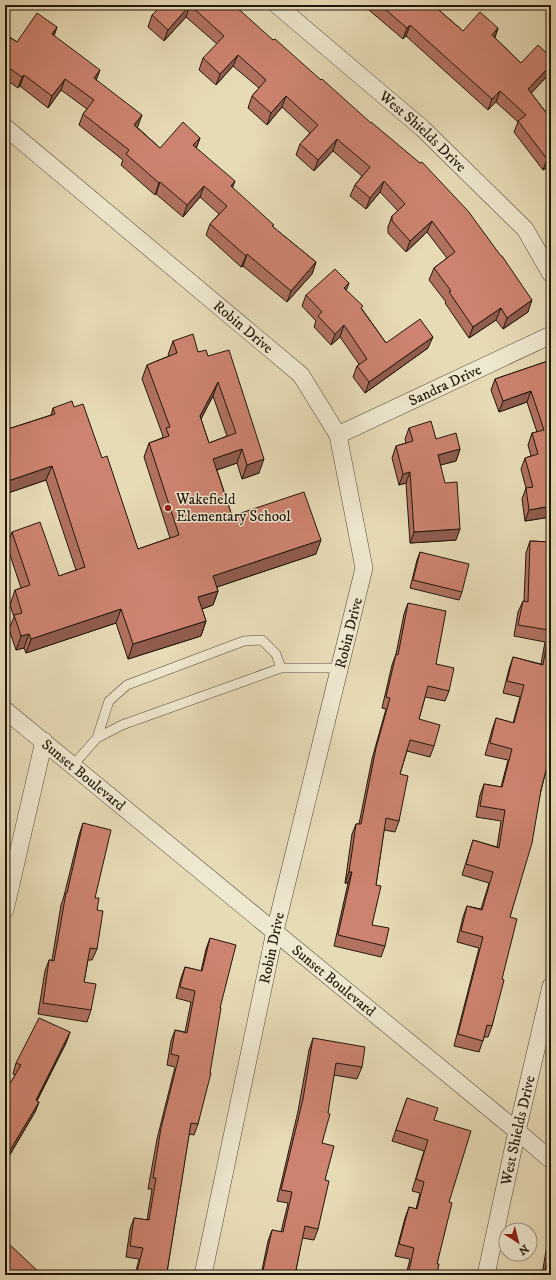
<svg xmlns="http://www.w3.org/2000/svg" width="556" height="1280" font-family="'IM FELL DW Pica',serif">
	<rect width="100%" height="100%" fill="#e7dbb6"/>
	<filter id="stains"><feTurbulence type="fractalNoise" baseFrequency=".005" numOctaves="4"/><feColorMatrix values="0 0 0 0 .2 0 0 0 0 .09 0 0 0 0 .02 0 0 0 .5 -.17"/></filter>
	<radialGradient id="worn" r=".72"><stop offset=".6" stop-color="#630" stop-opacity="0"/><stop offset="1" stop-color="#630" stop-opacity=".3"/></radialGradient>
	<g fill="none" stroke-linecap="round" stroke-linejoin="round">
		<defs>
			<path id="lane" d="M97,738L109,701L127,685L244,641L262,640L276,654L281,668
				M73,765L97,738L122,725L281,668H340"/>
			<g id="street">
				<path id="s1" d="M277,5L422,128L525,229L551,274"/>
				<path id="s2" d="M5,127L301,375L338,435L364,568L275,931L203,1275"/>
				<path id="s3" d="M338,435L551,335"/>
				<path id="s4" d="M5,710L517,1131L551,1160"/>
				<path d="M5,910L44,741"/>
				<path id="s5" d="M486,1275L517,1131L551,986"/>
			</g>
		</defs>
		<use href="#lane" stroke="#524836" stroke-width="10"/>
		<use href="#street" stroke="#524836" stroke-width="18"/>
		<use href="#lane" stroke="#efe8d0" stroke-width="9"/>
		<use href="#street" stroke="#efe8d0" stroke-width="17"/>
	</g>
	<path fill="#b0715f" stroke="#21170b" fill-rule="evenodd" d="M162,5H234L528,312L503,329L496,320L469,338L445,303L446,302L429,280L434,268L447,258L427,232L406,252L388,233V227L392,216L398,211L380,192L366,209L350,196L355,185L362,176L333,151L314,171L296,155L300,144L310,133L282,107L267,125L248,108L252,96L259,88L233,66L216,85L199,70L203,58L217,44L186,17L164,41L148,27L152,15Z
		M363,5H433L463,31L498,28L495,38L521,63L551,72L531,93L551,119V169L549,166L543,170L514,132L518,122L496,102L488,110L406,36L403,39Z
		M57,27L54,36L96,79L138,126L137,127L160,148L200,138L196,148L232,188L273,227L316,262L312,274L287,302L243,266L241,267L206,235L210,224L219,214L200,197L183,217L156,194L155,195L121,165L123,160L79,125L83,114L87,109L61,90L48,108L20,86L18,88L5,79V34L17,42Z
		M346,290L362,309L386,343L428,348L365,393L353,377L357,366L359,364L340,337L331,345L314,327L316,321L302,306L306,295Z
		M173,341L208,356L259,473L242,479L237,463L217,470L232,516L316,554L217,587L218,591L213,605L202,609L206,621L201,636L128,659L116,623L26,653L24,648L16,650L9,629L14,617L10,605L15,590L21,588L7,546L12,532L59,576L76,570L46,480L5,494V430L51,415L53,408L74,407L102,458L138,549L170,538L144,457L149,443L162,438L163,436L142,379L147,365L169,356L168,355ZM213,396L227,436L209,443L201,419Z
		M551,360V517L525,521L522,499L526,488L521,469L525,458L531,456L528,445L532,433L537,432L527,402L499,412L491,390L495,379Z
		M409,428L460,449L456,461L440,465L456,540L410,543L406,483L399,485L392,458L396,446L406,443L405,439Z
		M530,541L551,542V750L510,917L502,979L492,1026L488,1037H484L479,1052L454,1046L479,948L457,942L463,917L467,906L481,909L489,883L462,875L473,840L497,847L501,821L476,817L480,795L484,784L501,787L508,760L485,755L492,730L496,718L513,723L520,697L503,693L509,669L513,657L541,664L545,642L514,636L518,612L523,601H524L526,553Z
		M420,552L462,592L459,600L410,588L417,560Z
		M408,603L449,691L445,701L425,697L419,719L434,746L430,757L407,751L400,774L399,821L395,832L384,830L376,885L372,925L385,946L381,957L334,946L348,883H345L352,834L356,824H359L372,759L386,709L382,708L392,665L396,654L404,614Z
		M83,823L97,910V949L92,960H88L84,982L91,1010L87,1022L38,1014L45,971L49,960H52L61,905L64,896L79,835Z
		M210,938L220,1008L198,1124L194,1135L189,1134L167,1272L171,1275H135L139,1259L126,1257L130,1229L134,1218L147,1220L152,1189H148L157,1139L175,1067L167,1065L171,1041L175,1030L185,1032L191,1002L176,998L181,978L185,967L201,971L206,949Z
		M70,1032L66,1043L37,1101L39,1102L35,1112L5,1163V1092L15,1075L13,1074L16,1063Z
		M313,1038L362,1067L357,1079L334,1075L322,1143L325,1180L318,1229L314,1240L302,1238L296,1270L303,1275H261L268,1241L272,1230L281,1232L288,1203L277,1201L298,1111L309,1050Z
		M407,1098L434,1120L449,1202L437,1264V1275H406L410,1259L395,1256L405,1218L409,1207L416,1209L420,1193L412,1191L424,1151L392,1141Z
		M551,1240V1275H542L546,1251Z"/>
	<path fill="#905c4e" stroke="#21170b" d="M190,5L186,17L164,41L168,30Z
		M410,25L406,36L403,39L407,28Z
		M57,27L53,38L52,34Z
		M498,28L494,39L492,35Z
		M238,55L233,66L216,85L220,74Z
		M551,65V72L524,101L528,89Z
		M100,70L96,81L94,78Z
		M24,75L20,86L18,88L22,77Z
		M65,79L61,90L48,108L52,96Z
		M500,91L496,102L488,110L492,99Z
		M286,96L282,107L267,125L271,113Z
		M142,115L138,126L130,136L134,125Z
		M200,138L196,149L193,145Z
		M337,139L333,151L314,171L318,160Z
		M551,156V161L549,166L543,170L547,159Z
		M235,181L231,192V186Z
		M384,181L380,192L366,209L370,198Z
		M160,182L156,194L155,195L159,183Z
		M204,186L200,197L183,217L187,205Z
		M432,221L427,232L406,252L410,241Z
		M247,254L243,266L241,267L246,256Z
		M316,262L312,274L287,302L291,291Z
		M349,283L345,294L344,288Z
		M532,300L528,312L503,329L507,318Z
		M501,308L496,320L469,338L473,327Z
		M344,325L340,337L331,345L335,334Z
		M433,337L428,348L365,393L369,382Z
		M218,382L213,396L195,430L200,416Z
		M531,391L527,402L499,412L503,401Z
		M242,449L237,463L208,473L213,459Z
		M460,449L456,461L433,467L438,455Z
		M264,459L259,473L242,479L247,465Z
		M52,466L46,480L5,494V488L8,481Z
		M410,472L406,483L399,485L403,474Z
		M551,506V517L525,521L529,510Z
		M460,529L456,540L410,543L414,532Z
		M321,540L316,554L208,590L213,576Z
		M218,591L213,605L193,612L198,597Z
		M121,609L116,623L26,653L31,639Z
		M206,621L201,636L128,659L133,644Z
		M29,634L24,648L16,650L21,636Z
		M349,872H352L348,883H345Z
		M70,1032L66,1043L32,1110L36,1100Z
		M39,1102L35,1112L5,1163V1160L6,1157Z"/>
	<path fill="#cd836f" stroke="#21170b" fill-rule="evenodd" d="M162,5H234L273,40L275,39L321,80L322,79L371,123V122L420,163L422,162L468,211L501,256H502L532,300L507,318L501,308L473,327L449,292L451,291L434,268L455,252L432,221L410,241L392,221V216L405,204L384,181L370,198L355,185L370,167L337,139L318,160L300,144L318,125L286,96L271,113L252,96L266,80L238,55L220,74L203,58L224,36L190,5L168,30L152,15Z
		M380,5H433L463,31L480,12L498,28L492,35L521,63L538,45L551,57V65L528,89L551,119V156L547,159L518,121L526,115L500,91L492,99L410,25L407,28Z
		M37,13L57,27L52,34L100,70L94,78L142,115L134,125L160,148L183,122L200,138L193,145L235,181L231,186L274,225L272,226L316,262L291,291L247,254L246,256L210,224L227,206L204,186L187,205L160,182L159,183L126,154L129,150L83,114L94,100L65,79L52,96L24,75L22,77L5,65V34L17,42Z
		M335,269L349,283L344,288L363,306L361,308L386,343L420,319L433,337L369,382L357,366L367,359L344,325L335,334L318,316L322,312L306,295Z
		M193,334L198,352L206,350L208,356L229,350L264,459L247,465L242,449L213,459L232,516L304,492L321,540L213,576L218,591L198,597L206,621L133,644L121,609L31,639L29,634L21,636L14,615L22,613L15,590L30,585L12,532L40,522L59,576L85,567L52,466L8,481L5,472V430L55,414L53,408L72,401L74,407L83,404L102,458L107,456L138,549L179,535L149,443L169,436L166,428L170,427L147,365L177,353L173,341ZM218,382L236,433L209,443L200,416Z
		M551,360V506L529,510L526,488L533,487L525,458L538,454L532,433L544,430L531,391L503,401L495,379Z
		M431,421L436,439L456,433L460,449L438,455L445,483L457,482L460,529L414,532L410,472L403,474L396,446L413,441L409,428Z
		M530,541L551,542V750L541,790L532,843L510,917L517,919L502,979L504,980L492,1026L487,1025L483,1041L458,1034L483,937L461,931L467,906L482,910L493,872L466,864L473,840L499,848L505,810L480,806L484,784L502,787L512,749L490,743L496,718L514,723L524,685L507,681L513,657L543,665L549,630L518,625L523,601L528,602Z
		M420,552L469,564L462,592L413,580Z
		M408,603L446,611L436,664L454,668L449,691L428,686L419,719L440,725L434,746L410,740L400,774L408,776L399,821L386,818L376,885L381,886L372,925L389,928L385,946L338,935L352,872H349L356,824H361L376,748L390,698L386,697L396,654L398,655Z
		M83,823L111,830L95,898H99L97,910L103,911L97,949L90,948L84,982L96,984L91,1010L43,1003L49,960L54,961L66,893H67Z
		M210,938L236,945L220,1008H221L210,1073H211L198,1124L191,1123L167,1272L172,1273L171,1275H136L143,1248L130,1246L134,1218L149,1220L156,1178H153L161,1128L179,1056L171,1054L175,1030L187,1033L195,991L180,987L185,967L202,971Z
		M39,1018L70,1032L36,1100L39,1102L6,1157H7L5,1160V1092L21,1065L16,1063Z
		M313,1038L365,1047L362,1067L336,1063L328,1113L330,1114L322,1143L334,1146L325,1180L329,1181L318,1229L305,1226L296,1270L304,1271L303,1275H262L272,1230L283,1232L292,1192L281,1190L303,1099Z
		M407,1098L438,1108L434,1120L471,1131L449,1202L452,1203L437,1264H439L437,1275H408L414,1248L399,1244L409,1207L417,1209L424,1182L416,1179L428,1140L396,1130Z
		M551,1240V1275H544Z
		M8,1243L42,1275H5V1247Z"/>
	<circle fill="#8f2418" stroke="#efe8d0" stroke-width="1.5" cx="168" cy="508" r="4"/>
	<g text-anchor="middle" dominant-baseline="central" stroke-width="3" stroke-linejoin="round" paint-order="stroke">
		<g font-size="15" fill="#21170b" stroke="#efe8d0">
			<text stroke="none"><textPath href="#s1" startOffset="193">West Shields Drive</textPath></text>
			<text stroke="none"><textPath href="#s2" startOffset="311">Robin Drive</textPath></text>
			<text stroke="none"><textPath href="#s3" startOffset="118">Sandra Drive</textPath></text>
			<text transform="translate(349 633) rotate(-76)">Robin Drive</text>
			<text stroke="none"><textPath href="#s4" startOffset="102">Sunset Boulevard</textPath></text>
			<text transform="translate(272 948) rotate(-78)">Robin Drive</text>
			<text stroke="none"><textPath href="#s4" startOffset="426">Sunset Boulevard</textPath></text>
			<text stroke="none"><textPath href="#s5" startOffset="148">West Shields Drive</textPath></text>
		</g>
		<g font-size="15" fill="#21170b" stroke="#efe8d0" text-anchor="start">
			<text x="176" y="499">Wakefield<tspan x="176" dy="17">Elementary School</tspan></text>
		</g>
	</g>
	<rect width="556" height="1280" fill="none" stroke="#e7dbb6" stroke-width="20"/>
	<rect x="6" y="6" width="544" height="1268" fill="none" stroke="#21170b" stroke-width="2"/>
	<rect x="10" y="10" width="536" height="1260" fill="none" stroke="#21170b"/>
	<g transform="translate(518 1242) rotate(144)"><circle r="19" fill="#efe8d0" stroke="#9d9481"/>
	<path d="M0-3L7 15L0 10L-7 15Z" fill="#8f2418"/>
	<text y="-6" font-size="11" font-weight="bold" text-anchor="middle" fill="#21170b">N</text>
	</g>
	<rect width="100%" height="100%" filter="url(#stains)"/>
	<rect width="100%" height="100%" fill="url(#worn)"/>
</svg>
